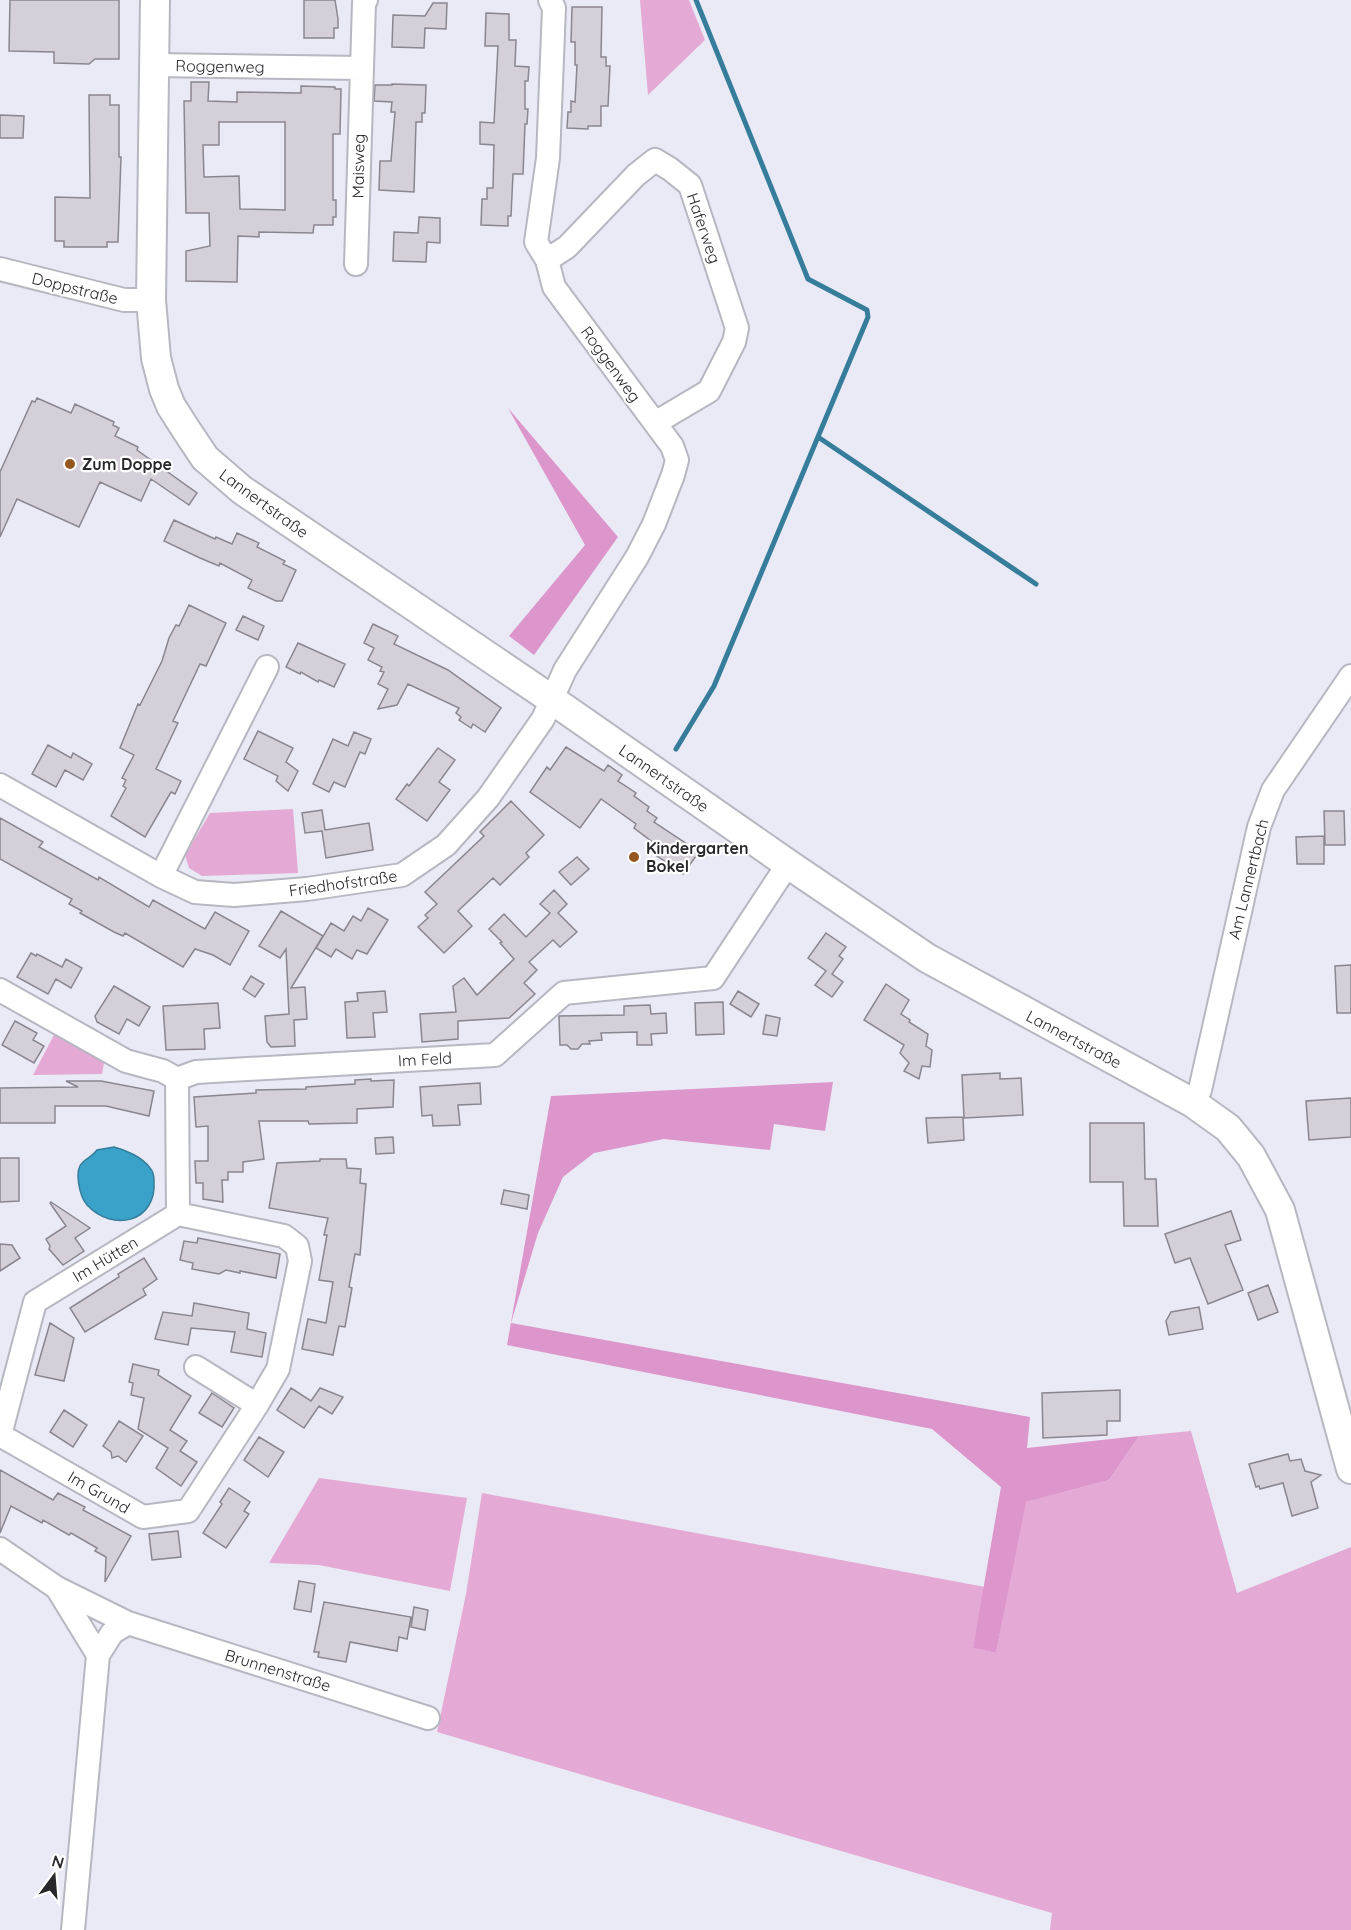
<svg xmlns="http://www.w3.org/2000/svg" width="1351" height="1930" font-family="Quicksand,sans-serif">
	<rect width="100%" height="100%" fill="#e9eaf5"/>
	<path fill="#e5a9d5" d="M640,0H689L705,40L648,95Z
		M293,809L298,873L202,876L189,868L185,855L210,813Z
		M55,1033L105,1057L102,1074L33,1075Z
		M1191,1431L1237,1593L1351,1547V1930H1050L1052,1913L437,1732L466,1594L482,1493L985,1587L973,1648L996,1653L1025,1502L1109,1480L1139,1436Z
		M319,1478L467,1498L450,1591L319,1565L269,1563Z"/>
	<path fill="#dd96cb" d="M508,408L618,537L534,655L509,636L585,545Z
		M833,1082L825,1131L774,1124L770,1150L664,1139L594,1153L563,1177L538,1233L511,1323L1030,1417L1027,1448L1139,1436L1109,1480L1026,1502L996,1653L973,1648L1001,1487L932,1429L507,1345L551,1096Z"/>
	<path fill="#3aa1c9" stroke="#357d9a" stroke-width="1.5" d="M114,1147C126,1150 142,1157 150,1168C153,1171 154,1176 154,1181C157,1222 113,1233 87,1205C80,1197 73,1170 83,1162C88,1157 92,1157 97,1150Z"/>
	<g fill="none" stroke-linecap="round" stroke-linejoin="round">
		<path stroke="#357d9a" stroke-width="5" d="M818,437L1036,584
			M676,749L714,686L868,317L867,310L808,279L696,0"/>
	</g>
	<path fill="#d4cfd9" stroke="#8a868f" stroke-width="1.5" fill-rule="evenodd" d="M10,0H119V59H95L89,64L54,63V52L9,51Z
		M304,0H335L338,19V28H334V38H304Z
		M433,3H447L446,29L425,28L424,48L392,47L393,15L425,16Z
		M572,7H602L601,57H606V66H610L608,106H601V126H588V129L567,128L568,112H571V101L575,102L577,65H575V42H571Z
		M486,13L509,14V40H516L515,66L529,67L528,81H525V109H528L527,124H525L523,174H513L511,216H508V226L481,225L482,199H487V188H493L494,145L480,144V122L494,123L498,46H485Z
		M191,82H209L208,101L237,102V92L301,93V86L335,87V89H341L340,134H333V200H336V217H333V225H314L313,233L259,232V237L238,236L237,282L186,281V251L210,246L209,213H186L184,101H191ZM219,122H285V210L240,209L239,176L204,177L203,145H219Z
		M392,84L426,85L425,113H422V122H416L414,192L379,190L380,161H391L395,112H391L392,102L374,101L375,85H392Z
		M89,95H110V105H119V157H121L118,242H107V247H64V241H55V197L90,198Z
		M0,115L24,116L23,138H0Z
		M419,217L440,218V243L427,242L426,262L393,261L394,232L418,233Z
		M37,398L71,413L75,404L114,422L113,425L119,428L115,436L138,447L137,450L197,493L189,505L151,479L141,501L100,482L79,527L17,499L0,537V472L32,401L35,402Z
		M174,520L215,539L216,537L232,544L237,533L259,543L257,547L285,561L283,564L296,570L282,601H276L248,588L252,580L220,563L219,566L200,558L164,541Z
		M189,605L226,623L206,666L200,664L173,721L178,723L156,769L181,781L175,794L171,792L145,837L111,816L126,788L123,786L126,780L122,778L134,755L120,748L138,704L140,705L162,661L169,638L176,625L179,626Z
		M243,616L264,626L258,640L236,630Z
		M373,624L398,636L394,644L448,670L501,708L485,732L473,724L471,728L459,720L461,717L456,713L459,708L408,684L397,705L378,709L388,689L378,684L384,672L380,671L382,667L368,660L374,648L364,643Z
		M298,643L345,664L334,687L319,680L318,682L301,672L300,674L286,667Z
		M258,731L293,748L286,762L298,771L288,791L276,781L278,776L244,759Z
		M354,732L371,739L365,754L360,752L345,787L334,782L329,792L313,784L333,739L348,746Z
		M48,745L71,758L73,753L92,764L83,780L65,770L56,787L32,774Z
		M566,747L604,771L608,765L622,775L618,781L636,793L634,796L649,807L647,811L657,818L654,822L699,852L683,874L650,851L655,844L634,828L636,824L601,799L580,828L530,792L547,767L550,770Z
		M438,748L455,760L439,782L450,790L427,821L396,799L407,784L409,786Z
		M511,801L544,835L526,853L529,857L500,885L493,878L458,911L472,926L444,953L418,927L428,918L425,915L437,904L425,892L484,836L480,832Z
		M322,810L325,830L369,823L373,850L326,858L322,831L305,833L302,813Z
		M1324,811H1344L1345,845H1325Z
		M0,818L43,842L39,847L98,880L99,877L149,907L153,900L205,929L215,912L249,931L230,965L213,955L195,949L183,967L125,933L123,936L114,932L80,913L82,911L69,904L72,899L0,859Z
		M1324,836V864H1297L1296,837Z
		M577,857L589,869L571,885L559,872Z
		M554,890L567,904L558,913L577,932L560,947L553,940L529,962L537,970L524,983L535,994L509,1018L458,1021V1039L422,1042L420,1014L456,1012L453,986L464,978L477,995L514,959L500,943L502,942L489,929L504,914L526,937L550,913L540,904Z
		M368,908L388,920L367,954L357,950L352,959L336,949L331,957L316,948L331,923L344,931L353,916L361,921Z
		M281,911L323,936L291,988L305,987L307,1019L294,1020L295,1046L271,1047L267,1042L265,1016L289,1014L286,949L280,958L259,946Z
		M826,933L846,947L839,956L843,959L832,974L843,982L832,997L815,985L826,971L808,958Z
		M31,953L36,956L37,954L62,967L66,959L82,968L71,988L56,979L48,994L17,977Z
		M1351,965V1013H1337L1335,966Z
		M251,976L264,984L255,997L243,989Z
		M886,984L909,1000L901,1014L910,1020L909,1022L928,1034L926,1046L932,1050L930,1067L922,1066L919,1079L904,1071L909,1063L900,1053L904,1045L864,1020Z
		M114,986L150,1007L139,1026L127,1019L119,1034L97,1022L95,1016Z
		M385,991L387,1012L373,1013L375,1037L347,1038L345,1002L358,1001L357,993Z
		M738,991L759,1004L751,1017L730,1004Z
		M723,1002L724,1034L696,1035L695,1003Z
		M218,1003L220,1028L204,1029L205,1049L166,1050L163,1006Z
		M650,1005L651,1014L666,1013L667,1033L651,1034L652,1045H637V1032L601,1033L602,1040L589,1041L590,1044H582L578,1049H571L567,1045H560L559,1016L624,1015V1006Z
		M766,1015L780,1018L777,1036L763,1034Z
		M15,1021L37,1033L33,1040L44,1046L34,1063L2,1045Z
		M1000,1073V1079L1021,1078L1023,1115L964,1118L962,1075Z
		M371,1079V1081L394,1080L393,1107L357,1109V1123L309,1124L308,1121H259L264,1159L243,1162V1172H228V1180H222L223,1202L203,1199V1183H196L195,1161H208V1126L196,1127L194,1097L256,1093V1090L306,1089V1087L355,1084V1080Z
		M66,1081H101L154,1091L149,1116L106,1106H55V1123H0V1088L78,1087Z
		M480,1083L481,1104L458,1105L460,1125L433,1126L432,1115L422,1116L420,1087Z
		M1351,1098V1137L1309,1140L1306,1101Z
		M963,1117L964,1140L928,1143L926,1118Z
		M1090,1123H1144L1145,1179H1156L1158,1226H1124L1123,1182H1090Z
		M393,1137L394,1153L376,1154L375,1138Z
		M0,1158H19V1201L0,1202Z
		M320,1159H346L347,1168L361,1169L360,1183L366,1184L360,1255L355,1254L349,1287L352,1288L345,1327L339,1326L333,1355L302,1349L308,1319L326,1323L333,1282L319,1280L327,1235H324L328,1218L269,1208L277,1163L320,1161Z
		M504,1190L529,1195L527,1209L501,1204Z
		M51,1202L90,1228L75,1238L84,1251L63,1265L49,1249L50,1246L46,1239L66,1226L50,1203Z
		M1231,1211L1241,1240L1225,1245L1243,1290L1208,1304L1190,1258L1175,1263L1165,1234Z
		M198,1238L280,1254L276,1278L240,1271V1273L226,1270L219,1274L192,1269L193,1263L180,1260L184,1241L197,1243Z
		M0,1244L12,1245L20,1258L0,1271Z
		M144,1258L157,1279L143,1289L146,1295L85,1332L70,1308L119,1277L118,1274Z
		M1268,1285L1278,1312L1258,1320L1248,1293Z
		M194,1303L249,1313L247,1329L266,1333L262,1357L231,1352L235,1332L191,1328L188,1345L155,1339L163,1312L192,1316Z
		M1199,1307L1203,1329L1169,1335L1166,1321L1171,1312Z
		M50,1323L74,1338L64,1381L35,1375Z
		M133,1364L159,1370L158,1375L191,1396L170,1430L187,1441L180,1451L197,1462L181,1486L156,1468L168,1448L138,1429L144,1398L131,1395L133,1383L129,1382Z
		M291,1388L311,1401L320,1388L343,1397L332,1414L319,1406L304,1428L277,1410Z
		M1120,1390V1421H1107V1435L1043,1438L1042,1393Z
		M212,1393L234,1408L222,1427L199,1413Z
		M64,1410L87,1425L73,1447L50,1432Z
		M119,1421L143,1436L126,1462L118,1456L112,1458L111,1452L103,1446Z
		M259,1437L284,1452L268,1477L244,1460Z
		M1288,1454L1290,1461L1301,1459L1305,1471L1321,1475L1311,1482L1318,1508L1292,1516L1283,1483L1260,1489L1259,1486L1256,1487L1249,1464Z
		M0,1470L53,1500L58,1493L85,1507L83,1510L131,1536L105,1582L106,1557L95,1551L97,1548L71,1533L69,1535L43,1520L42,1523L11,1506L0,1533Z
		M229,1488L250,1502L244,1511L249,1514L226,1548L203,1533L222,1504L220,1502Z
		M178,1531L181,1557L152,1560L149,1534Z
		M299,1581L315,1584L311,1612L294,1609Z
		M324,1602L411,1617L407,1639L399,1637L397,1651L350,1642L346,1662L318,1657L319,1652H314Z
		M414,1607L428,1610L425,1630L411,1627Z"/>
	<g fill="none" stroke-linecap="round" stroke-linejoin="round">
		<defs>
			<path id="minor" d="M155,65L361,68
				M547,260L567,247L636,175L655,160L670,169L690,185L737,328L734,342L709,391L655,423
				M356,264L364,3L366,0
				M0,269L124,300H151
				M0,785L161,876L195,892L234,895L307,889L402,875L446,845L488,798L543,719L565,670L637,557L654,524L673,475L677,460L672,446L554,287L547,260L536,242L548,158L554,8L550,0
				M161,876L267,667
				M0,990L126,1061L163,1071L177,1079L196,1072L495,1055L564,993L713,978L788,864
				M1193,1103L1200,1090L1259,827L1273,790L1351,676
				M196,1367L257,1405
				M0,1435L143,1517L188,1511L257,1405L278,1369L300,1261L297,1246L284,1236L178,1214
				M0,1435L35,1302L178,1214L177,1079
				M0,1549L57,1588L128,1623L428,1718
				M57,1588L98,1655L73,1930
				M98,1655L112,1633L128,1623"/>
			<path id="tertiary" d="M155,0L151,300L156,358L164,389L171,406L185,428L205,458L242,490L551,699L788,864L927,958L1193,1103L1228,1128L1251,1156L1280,1210L1351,1469"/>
		</defs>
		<use href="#minor" stroke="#b6b7c1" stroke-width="26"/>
		<use href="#tertiary" stroke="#b6b7c1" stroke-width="32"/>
		<use href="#minor" stroke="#fff" stroke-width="22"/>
		<use href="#tertiary" stroke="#fff" stroke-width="28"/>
	</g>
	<g fill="#96571e" stroke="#fff" stroke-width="2">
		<circle cx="70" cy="464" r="6"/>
		<circle cx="634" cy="857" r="6"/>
	</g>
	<g text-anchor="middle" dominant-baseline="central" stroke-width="4.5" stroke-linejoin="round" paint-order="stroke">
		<g font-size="16" fill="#28282c" stroke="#fff">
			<text transform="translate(220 66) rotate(1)">Roggenweg</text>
			<text transform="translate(358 166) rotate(-89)">Maisweg</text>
			<text transform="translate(704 228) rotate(71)">Haferweg</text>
			<text transform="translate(75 288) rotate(14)">Doppstraße</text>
			<text transform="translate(611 364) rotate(54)">Roggenweg</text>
			<text transform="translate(264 503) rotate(36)">Lannertstraße</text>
			<text transform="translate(664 778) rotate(35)">Lannertstraße</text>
			<text transform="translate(1248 879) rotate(-76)">Am Lannertbach</text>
			<text transform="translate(343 883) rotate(-8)">Friedhofstraße</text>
			<text transform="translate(1074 1039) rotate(28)">Lannertstraße</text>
			<text transform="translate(425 1059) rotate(-3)">Im Feld</text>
			<text transform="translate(105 1259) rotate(-31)">Im Hütten</text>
			<text transform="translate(99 1492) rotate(30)">Im Grund</text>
			<text transform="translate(278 1670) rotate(17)">Brunnenstraße</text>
		</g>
		<g font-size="16" font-weight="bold" fill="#28282c" stroke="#fff" text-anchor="start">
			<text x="82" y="464">Zum Doppe</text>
			<text x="646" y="848">Kindergarten<tspan x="646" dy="18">Bokel</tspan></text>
		</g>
	</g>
	<g transform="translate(54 1876) rotate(16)" stroke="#ffffff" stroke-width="4.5" paint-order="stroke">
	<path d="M0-4.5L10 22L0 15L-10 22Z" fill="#28282c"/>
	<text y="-9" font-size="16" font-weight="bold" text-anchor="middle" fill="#28282c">N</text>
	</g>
</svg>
